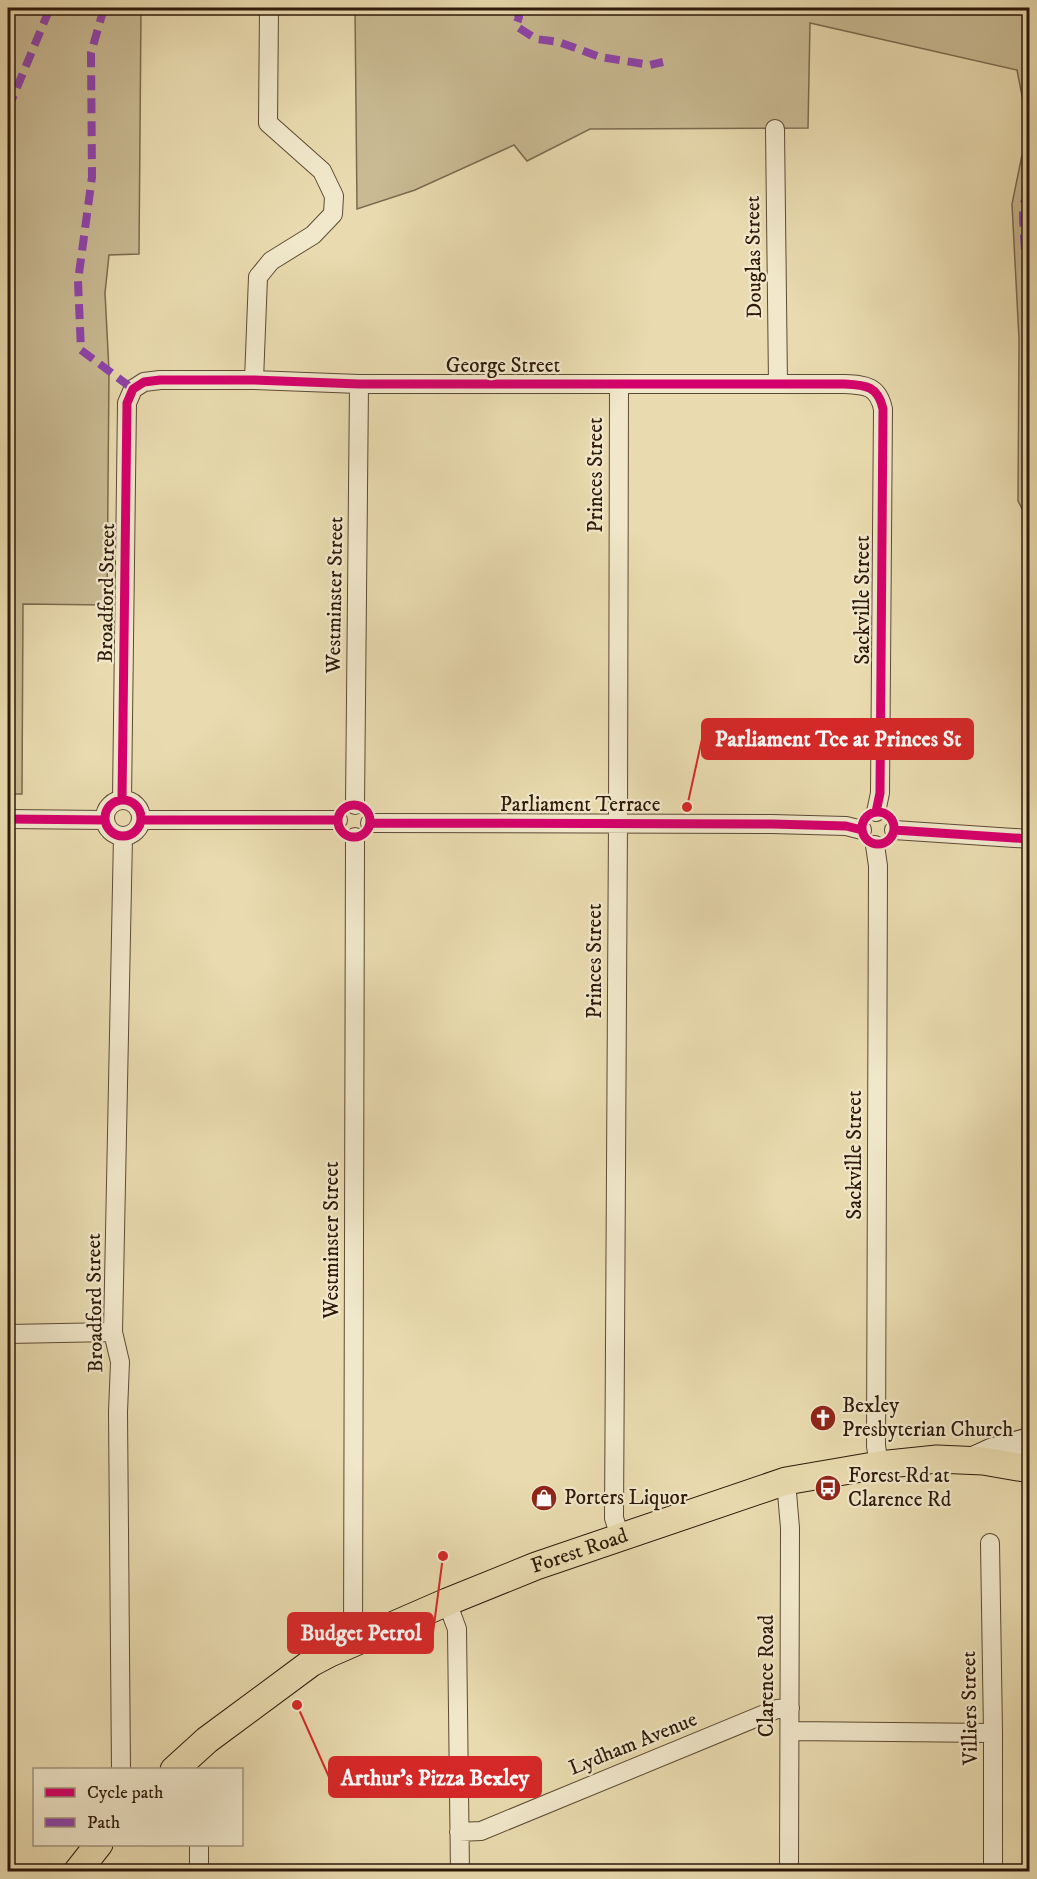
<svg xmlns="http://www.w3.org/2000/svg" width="1037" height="1879" font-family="'IM FELL DW Pica',serif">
	<rect width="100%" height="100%" fill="#e9dbaf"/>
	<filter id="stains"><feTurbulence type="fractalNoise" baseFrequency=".00333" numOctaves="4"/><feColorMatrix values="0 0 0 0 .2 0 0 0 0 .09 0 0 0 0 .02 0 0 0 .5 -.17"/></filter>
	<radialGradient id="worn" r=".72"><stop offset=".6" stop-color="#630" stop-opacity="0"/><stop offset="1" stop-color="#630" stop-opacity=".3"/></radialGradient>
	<path fill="#c9ba93" stroke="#7c6a4f" stroke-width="1.5" d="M8,8H141L139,254L109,255L105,293L109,371L107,605L23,604L22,794H8Z
		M355,8H1029V113L1025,111L1017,70L810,23L808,128L590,129L527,161L514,145L415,190L357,209Z
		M1029,149V518H1027L1018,501L1019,339L1012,204L1022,155Z"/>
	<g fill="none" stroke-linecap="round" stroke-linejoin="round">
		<defs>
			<path id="street" d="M775,129L778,384
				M254,380L258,277L271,261L313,235L333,214L334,196L322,171L268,123L269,8
				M619,384L618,822L614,1518L620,1537
				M122,799L127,403L133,389L144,382L160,380H254L359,384H845C866,385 878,386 883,409L880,793L876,812
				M105 818a18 18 0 1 1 36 0a18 18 0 1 1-36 0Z
				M355,805L359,384
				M8,819L105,820
				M141,820H338
				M370,823L772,824L846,826L862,830
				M894,830L1030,839
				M875,845L878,866L876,1446L879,1465
				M8,1334L113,1332
				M786,1481L790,1528L789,1872
				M990,1543L993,1733V1872
				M447,1602L457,1629L460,1872
				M353,1643L355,837
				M790,1731L993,1733
				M121,1770L118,1412L120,1362L113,1332L123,836
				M459,1832L481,1831L777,1709L790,1708
				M199,1844V1872"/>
			<path id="secondary" d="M971,1460L993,1450L1030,1440"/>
			<g id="primary">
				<path id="s1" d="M174,1770L207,1740L311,1663L330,1653L447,1602L536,1566L786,1481L879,1465L937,1459L983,1461L1030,1469"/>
				<path d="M77,1872L99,1844"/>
			</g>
		</defs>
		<use href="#street" stroke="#5d4a34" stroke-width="20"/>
		<use href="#secondary" stroke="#2e190b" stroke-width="26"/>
		<use href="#primary" stroke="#2e190b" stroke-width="29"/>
		<use href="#street" stroke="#f1e8cb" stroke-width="18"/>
		<use href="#secondary" stroke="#f1e8cb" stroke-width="24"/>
		<use href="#primary" stroke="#e9dbaf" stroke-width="27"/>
		<path stroke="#8e44ad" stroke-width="8" stroke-dasharray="15 8" stroke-linecap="butt" d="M104,8L91,53L92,177L78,281L81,350L133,389
			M515,8L519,17L516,26L536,39L559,42L600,57L650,65L663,62
			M1029,8H1030
			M8,109L50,8
			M1030,190L1023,205V219L1030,331"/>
		<defs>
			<path id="cycleway" d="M122,799L127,403L133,389L144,382L160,380H254L359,384H845C866,385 878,386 883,409L880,793L876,812
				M105 818a18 18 0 1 1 36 0a18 18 0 1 1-36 0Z
				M338 821a16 16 0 1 1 32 0a16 16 0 1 1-32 0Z
				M862 828a16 16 0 1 1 32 0a16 16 0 1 1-32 0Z
				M8,819L105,820
				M141,820H338
				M370,823L772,824L846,826L862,830
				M894,830L1030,839"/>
		</defs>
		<use href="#cycleway" stroke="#f1e8cb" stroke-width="13"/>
		<use href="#cycleway" stroke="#d6006c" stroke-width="9"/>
	</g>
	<defs>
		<symbol id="church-disc" viewBox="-11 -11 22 22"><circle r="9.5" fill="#8f2418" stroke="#f1e8cb"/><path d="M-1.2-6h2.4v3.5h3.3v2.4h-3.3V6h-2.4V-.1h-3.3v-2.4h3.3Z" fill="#fff"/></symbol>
		<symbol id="bus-disc" viewBox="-11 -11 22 22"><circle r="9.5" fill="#8f2418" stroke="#f1e8cb"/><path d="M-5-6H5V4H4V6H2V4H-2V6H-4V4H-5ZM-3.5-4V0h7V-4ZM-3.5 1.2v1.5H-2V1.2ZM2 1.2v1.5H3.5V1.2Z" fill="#fff"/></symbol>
		<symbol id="shop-disc" viewBox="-11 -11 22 22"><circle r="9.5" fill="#8f2418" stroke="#f1e8cb"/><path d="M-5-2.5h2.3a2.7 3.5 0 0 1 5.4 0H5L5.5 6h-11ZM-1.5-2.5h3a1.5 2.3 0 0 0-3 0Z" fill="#fff"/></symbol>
	</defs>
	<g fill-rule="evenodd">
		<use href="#church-disc" x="808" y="1403" width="30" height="30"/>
		<use href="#bus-disc" x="813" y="1473" width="30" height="30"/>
		<use href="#shop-disc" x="529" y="1483" width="30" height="30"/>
	</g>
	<g text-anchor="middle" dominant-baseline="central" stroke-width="4.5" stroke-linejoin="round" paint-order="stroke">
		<g font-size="21" fill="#2e190b" stroke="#f1e8cb">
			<text transform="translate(754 257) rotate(-91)">Douglas Street</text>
			<text x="503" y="366">George Street</text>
			<text transform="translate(596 475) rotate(-90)">Princes Street</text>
			<text transform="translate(107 593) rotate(-89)">Broadford Street</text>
			<text transform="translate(335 595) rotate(-89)">Westminster Street</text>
			<text transform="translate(863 600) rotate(-90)">Sackville Street</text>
			<text x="580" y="805">Parliament Terrace</text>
			<text transform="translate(595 961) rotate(-90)">Princes Street</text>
			<text transform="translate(855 1155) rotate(-90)">Sackville Street</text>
			<text transform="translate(332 1240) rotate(-90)">Westminster Street</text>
			<text transform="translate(95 1303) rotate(-91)">Broadford Street</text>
			<text stroke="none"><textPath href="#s1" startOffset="465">Forest Road</textPath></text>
			<text transform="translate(767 1676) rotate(-90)">Clarence Road</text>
			<text transform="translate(970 1708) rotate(-91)">Villiers Street</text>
			<text transform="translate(633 1744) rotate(-22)">Lydham Avenue</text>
		</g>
		<g font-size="21" fill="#2e190b" stroke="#f1e8cb" text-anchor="start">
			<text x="842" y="1406">Bexley<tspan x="842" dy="24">Presbyterian Church</tspan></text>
			<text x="848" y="1476">Forest Rd at<tspan x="848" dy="24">Clarence Rd</tspan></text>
			<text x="564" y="1498">Porters Liquor</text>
		</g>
	</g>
	<path fill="none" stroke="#d62828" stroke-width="2" d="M687 807L702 739M443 1556L433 1633M297 1705L329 1777"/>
	<g fill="#d62828" stroke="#f1e8cb" stroke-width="2">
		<circle cx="687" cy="807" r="6"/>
		<circle cx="443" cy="1556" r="6"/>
		<circle cx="297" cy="1705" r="6"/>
	</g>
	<g fill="#d62828" stroke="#d62828" stroke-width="2">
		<rect x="702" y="719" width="271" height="40" rx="6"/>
		<rect x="288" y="1613" width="145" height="40" rx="6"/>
		<rect x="329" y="1757" width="212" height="40" rx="6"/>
	</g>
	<g font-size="22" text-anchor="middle" font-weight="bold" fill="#fff">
		<text x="838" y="746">Parliament Tce at Princes St</text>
		<text x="361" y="1640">Budget Petrol</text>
		<text x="435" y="1785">Arthur's Pizza Bexley</text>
	</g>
	<rect width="1037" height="1879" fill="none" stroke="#e9dbaf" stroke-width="30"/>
	<rect x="9" y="9" width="1019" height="1861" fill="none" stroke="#2e190b" stroke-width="3"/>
	<rect x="15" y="15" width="1007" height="1849" fill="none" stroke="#2e190b" stroke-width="1.5"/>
	<rect x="33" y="1768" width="210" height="78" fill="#f1e8cb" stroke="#a3957e" stroke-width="1.5"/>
	<rect x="45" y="1788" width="30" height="9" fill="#d6006c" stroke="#a3957e" stroke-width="1.5"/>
	<text x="87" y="1798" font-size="18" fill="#2e190b">Cycle path</text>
	<rect x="45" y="1818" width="30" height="9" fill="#8e44ad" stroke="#a3957e" stroke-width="1.5"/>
	<text x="87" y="1828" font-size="18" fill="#2e190b">Path</text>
	<rect width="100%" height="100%" filter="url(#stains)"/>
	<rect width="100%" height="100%" fill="url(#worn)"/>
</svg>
